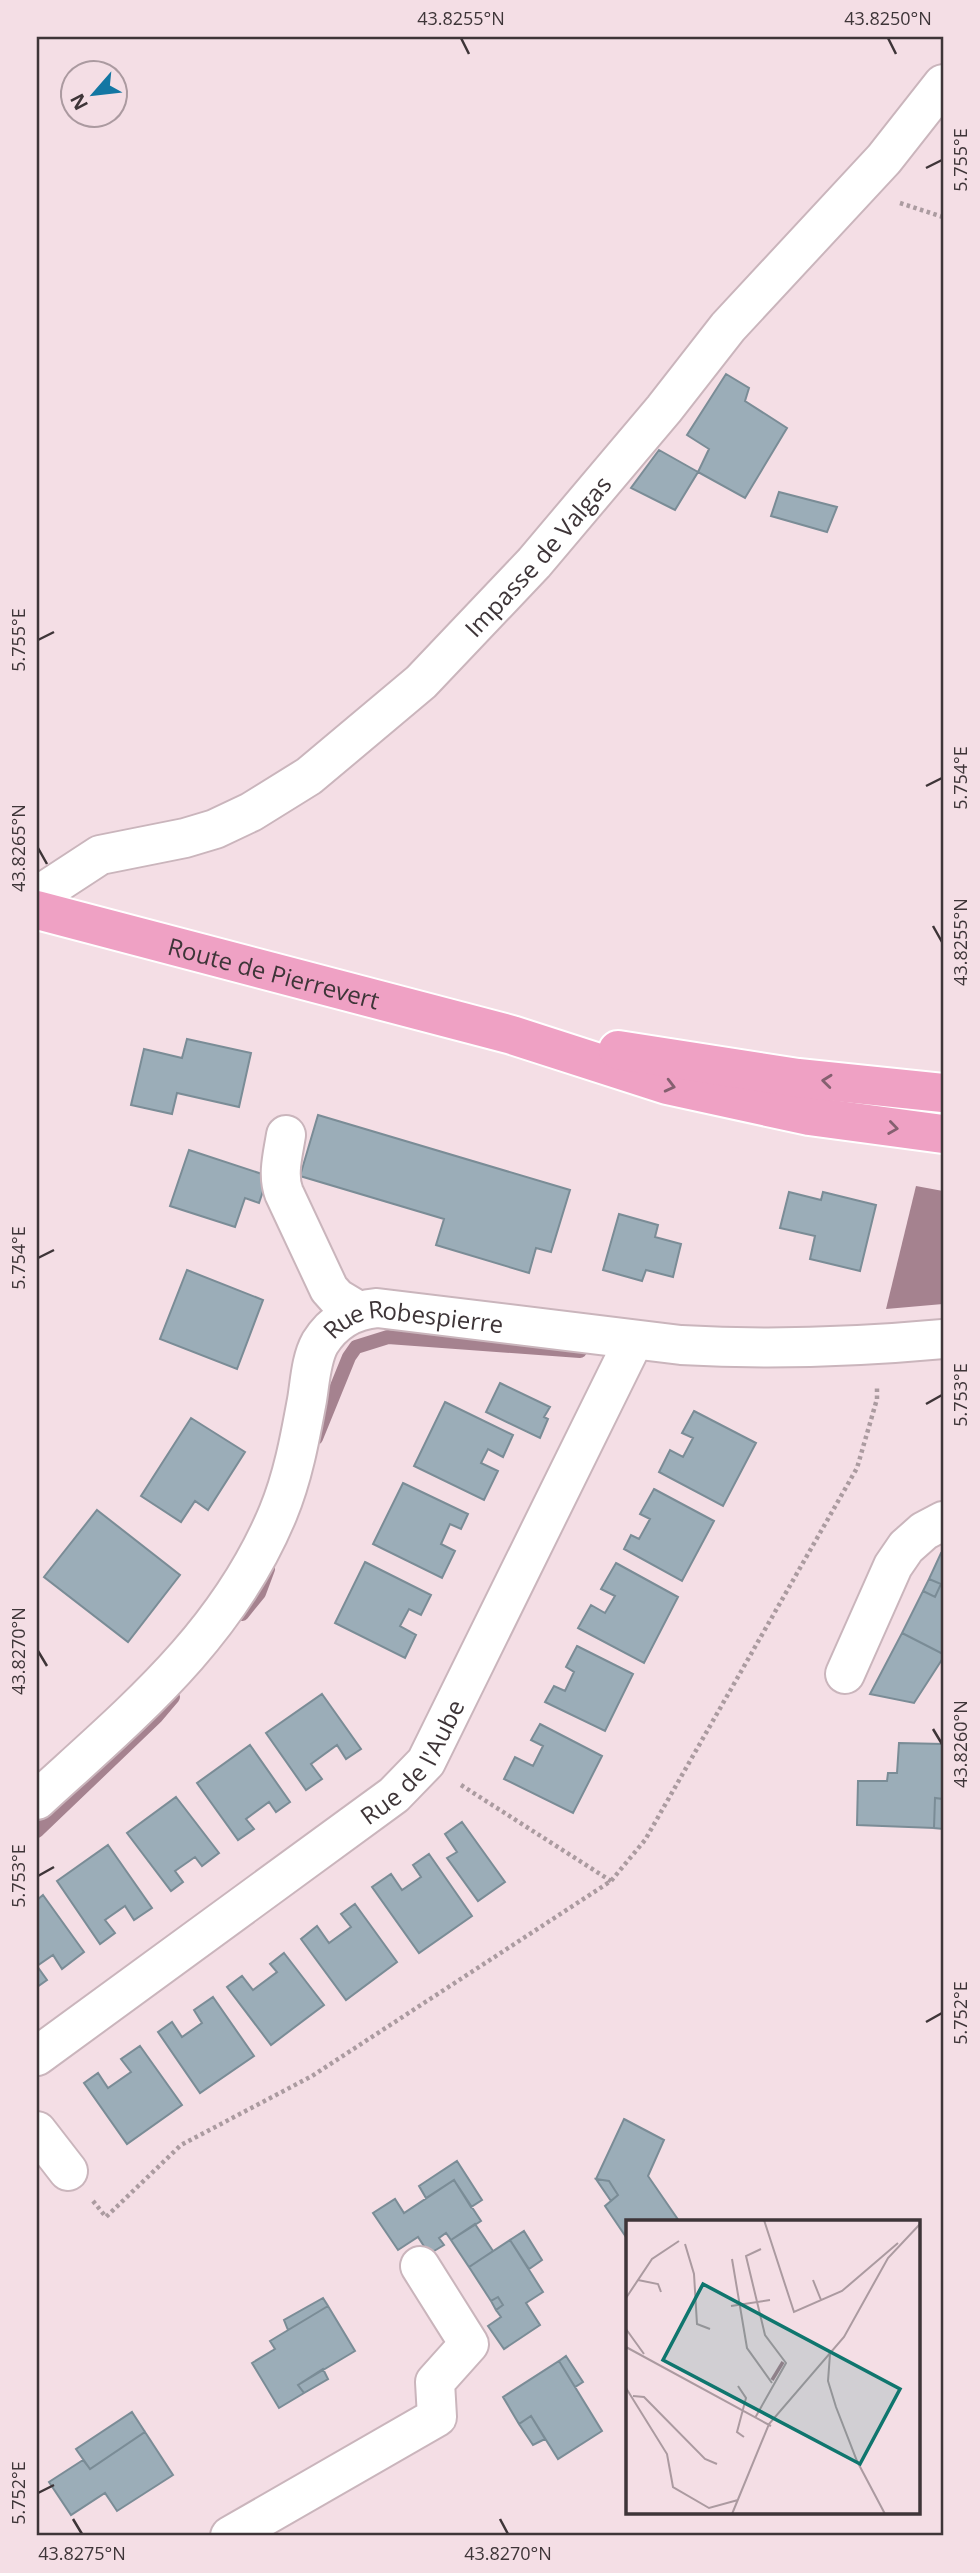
<svg xmlns="http://www.w3.org/2000/svg" width="980" height="2573" font-family="'Open Sans',sans-serif">
	<rect width="100%" height="100%" fill="#f4dee5"/>
	<path fill="#a5828f" d="M916,1186L943,1191V1304L886,1309Z"/>
	<g fill="none" stroke-linecap="round" stroke-linejoin="round">
		<path stroke="#a5828f" stroke-width="14" d="M316,1438L349,1357L356,1347L388,1337L580,1351
			M242,1614L259,1593L268,1569
			M37,1831L156,1717L173,1697"/>
	</g>
	<path fill="#9badb8" stroke="#7a8c96" stroke-width="2" d="M726,374L749,388L745,401L787,428L745,498L698,472L709,449L687,435Z
		M659,450L698,472L675,510L631,488Z
		M779,492L837,507L827,532L771,516Z
		M187,1039L251,1053L239,1107L177,1093L172,1114L131,1105L144,1049L182,1058Z
		M318,1115L570,1190L551,1252L536,1248L529,1273L436,1245L444,1219L300,1176Z
		M189,1150L268,1176L259,1203L245,1198L235,1227L170,1206Z
		M789,1192L821,1200L823,1192L876,1205L860,1271L810,1259L815,1236L780,1228Z
		M619,1214L658,1225L655,1237L681,1244L673,1277L646,1270L642,1281L603,1270Z
		M187,1270L263,1300L237,1369L160,1339Z
		M500,1383L550,1407L544,1417L548,1419L540,1438L486,1412Z
		M445,1402L513,1435L503,1457L488,1449L481,1463L498,1471L484,1500L414,1466Z
		M694,1411L756,1443L723,1506L659,1472L670,1450L683,1457L693,1438L682,1433Z
		M191,1418L245,1452L208,1510L195,1501L181,1522L141,1496Z
		M403,1483L468,1514L461,1529L450,1524L441,1544L455,1551L442,1578L373,1544Z
		M654,1489L714,1521L682,1581L624,1549L631,1535L639,1539L650,1519L640,1514Z
		M97,1510L180,1575L128,1642L44,1577Z
		M941,1553L943,1554V1654L902,1633L923,1591L935,1597L941,1584L929,1579Z
		M365,1562L431,1595L421,1615L409,1609L400,1626L416,1635L405,1658L335,1623Z
		M616,1563L678,1597L644,1663L578,1628L591,1605L605,1613L615,1596L601,1589Z
		M929,1579L941,1584L935,1597L923,1591Z
		M902,1633L943,1654V1658L914,1703L870,1694Z
		M577,1646L633,1674L605,1731L545,1702L554,1686L565,1691L574,1672L566,1667Z
		M322,1694L361,1749L346,1759L337,1745L311,1764L322,1779L306,1790L266,1733Z
		M540,1724L602,1756L573,1813L504,1779L515,1757L533,1766L543,1746L531,1740Z
		M899,1743L943,1744V1799L935,1798L934,1828L857,1825L858,1781H887L888,1773H897Z
		M250,1745L290,1802L276,1812L269,1802L246,1819L254,1829L238,1840L197,1783Z
		M176,1797L219,1853L202,1866L195,1857L175,1871L183,1882L171,1891L127,1833Z
		M935,1798L943,1799V1829L934,1828Z
		M462,1822L505,1882L478,1901L447,1858L457,1852L445,1834Z
		M108,1845L152,1908L134,1920L125,1906L105,1920L115,1933L100,1944L57,1881Z
		M429,1854L472,1916L419,1953L372,1887L391,1874L402,1890L421,1877L413,1865Z
		M43,1895L84,1952L62,1969L53,1955L37,1966L47,1980L37,1987V1900Z
		M355,1904L397,1962L346,2000L301,1939L317,1926L329,1943L351,1927L341,1914Z
		M284,1953L324,2005L271,2045L227,1987L242,1976L253,1990L277,1972L270,1964Z
		M213,1997L254,2056L200,2093L158,2032L172,2022L182,2037L202,2023L194,2010Z
		M140,2046L182,2105L127,2144L84,2083L98,2073L108,2088L131,2072L121,2059Z
		M624,2119L664,2140L648,2176L679,2221H628V2240L605,2206L618,2195L609,2181L596,2179Z
		M457,2161L482,2200L471,2207L454,2180L426,2198L419,2186Z
		M596,2179L609,2181L618,2195L611,2201Z
		M454,2180L481,2221L451,2240L446,2233L439,2238L444,2245L429,2254L418,2237L398,2250L373,2213L395,2199L404,2213Z
		M475,2224L493,2251L469,2267L451,2240Z
		M524,2231L542,2260L529,2269L510,2240Z
		M510,2240L543,2292L526,2303L540,2325L504,2349L488,2326L501,2317L496,2310L503,2305L498,2297L491,2301L469,2267Z
		M498,2297L503,2305L496,2310L491,2301Z
		M323,2298L328,2306L288,2330L284,2320Z
		M328,2306L355,2351L298,2385L304,2393L279,2408L252,2363L275,2349L270,2341Z
		M566,2356L583,2382L575,2387L559,2361Z
		M559,2361L602,2431L558,2459L531,2416L519,2424L503,2397Z
		M323,2369L328,2379L304,2393L298,2385Z
		M132,2412L145,2432L90,2469L76,2449Z
		M531,2416L545,2439L533,2445L519,2424Z
		M145,2432L173,2475L117,2511L105,2493L71,2515L49,2482L83,2460L90,2469Z"/>
	<g fill="none" stroke-linecap="round" stroke-linejoin="round">
		<defs>
			<g id="minor">
				<path id="s1" d="M37,899L48,889L100,855L185,838L215,829L251,812L309,776L421,682L534,563L664,409L728,327L884,159L943,84"/>
				<path d="M286,1135C283,1154 277,1175 284,1193L329,1289L337,1298L357,1310"/>
				<path d="M845,1674L893,1566L906,1547L924,1531L943,1521"/>
				<path id="s2" d="M37,1800C132,1713 227,1636 278,1513C293,1477 300,1438 307,1400C310,1382 311,1359 320,1343C333,1322 353,1310 377,1308L681,1345C768,1350 856,1347 943,1339"/>
				<path id="s3" d="M37,2056L394,1795L426,1762L634,1340"/>
				<path d="M37,2131L68,2171"/>
				<path d="M230,2536L437,2417L435,2382L469,2344L420,2266"/>
			</g>
			<g id="major">
				<path id="s4" d="M37,910L512,1035L667,1085L809,1116L943,1134"/>
				<path d="M618,1050L798,1078L943,1093"/>
			</g>
		</defs>
		<use href="#minor" stroke="#cab5bc" stroke-width="42"/>
		<use href="#major" stroke="#fff" stroke-width="42"/>
		<path stroke="#ab9ba0" stroke-width="4.5" stroke-dasharray="3.5 3.5" stroke-linecap="butt" d="M900,203L943,217
			M461,1785L611,1881
			M93,2201L106,2217L181,2145L312,2076L611,1881L645,1840L857,1468L877,1399V1386"/>
		<use href="#minor" stroke="#fff" stroke-width="38"/>
		<use href="#major" stroke="#efa1c4" stroke-width="38"/>
	</g>
	<defs><path id="oneway-chevron" d="M-2-3.5L2.5 0L-2 3.5" fill="none" stroke-width="1.6" stroke-linecap="round" stroke-linejoin="round" transform="scale(1.75)"/></defs>
	<g stroke="#856070">
		<use href="#oneway-chevron" transform="translate(827 1081) rotate(-174)"/>
		<use href="#oneway-chevron" transform="translate(670 1086) rotate(14)"/>
		<use href="#oneway-chevron" transform="translate(893 1128) rotate(8)"/>
	</g>
	<path fill="none" stroke="#3e3538" stroke-width="2.5" d="M461,38L469,54M888,38L896,54M926,168L942,160M38,640L54,632M926,786L942,778M38,848L47,864M933,926L942,942M38,1258L54,1250M926,1404L942,1395M38,1651L47,1666M933,1729L942,1744M38,1876L54,1867M926,2022L942,2013M38,2493L54,2485M73,2519L82,2534M500,2519L508,2534"/>
	<g text-anchor="middle" dominant-baseline="central" stroke-width="7" stroke-linejoin="round" paint-order="stroke">
		<g font-size="24" fill="#3e3538" stroke="#f4dee5">
			<text stroke="none"><textPath href="#s1" startOffset="621">Impasse de Valgas</textPath></text>
			<text stroke="none"><textPath href="#s4" startOffset="245">Route de Pierrevert</textPath></text>
			<text stroke="none"><textPath href="#s2" startOffset="658">Rue Robespierre</textPath></text>
			<text stroke="none"><textPath href="#s3" startOffset="480">Rue de l'Aube</textPath></text>
		</g>
	</g>
	<g transform="translate(626 2220)">
		<rect width="294" height="294" fill="#f4dee5"/>
		<path fill="none" stroke="#a5828f" stroke-width="3.5" d="M146,160L157,142"/>
		<path fill="none" stroke="#ab9aa0" stroke-width="2" d="M138,0L168,92L216,71L272,23M59,24L68,54L71,104L84,109M106,39L121,128L146,163M12,60L32,64L35,72M187,60L195,80M0,78L26,39L53,21M105,86L144,80M0,109L18,134M0,127L145,206M204,134L202,161L210,187L231,241L259,294M112,166L120,178L111,212L118,217M0,168L41,234L47,267L83,288L112,280M7,176L18,177L79,239L91,244M129,198L160,143L139,115L120,36L135,29M106,294L143,204L218,117L262,38L294,4"/>
		<path fill="#0f766e" fill-opacity="0.15" stroke="#0f766e" stroke-width="3.5" d="M77,64L274,169L234,244L37,140Z"/>
		<rect width="294" height="294" fill="none" stroke="#3e3538" stroke-width="3.5"/>
	</g>
	<rect width="980" height="2573" fill="none" stroke="#f4dee5" stroke-width="77"/>
	<g transform="translate(94 94) rotate(242)"><circle r="33" fill="#f4dee5" stroke="#ab9aa0" stroke-width="2"/>
	<path d="M0-5L12 26L0 18L-12 26Z" fill="#1377a3"/>
	<text y="-10" font-size="19" font-weight="bold" text-anchor="middle" fill="#3e3538">N</text>
	</g>
	<rect x="38" y="38" width="904" height="2496" fill="none" stroke="#3e3538" stroke-width="2.5"/>
	<g font-size="18" text-anchor="middle" fill="#3e3538">
		<text x="461" y="25">43.8255°N</text>
		<text x="888" y="25">43.8250°N</text>
		<text transform="translate(961 160) rotate(-90)" y="6">5.755°E</text>
		<text transform="translate(19 640) rotate(-90)" y="6">5.755°E</text>
		<text transform="translate(961 778) rotate(-90)" y="6">5.754°E</text>
		<text transform="translate(19 848) rotate(-90)" y="6">43.8265°N</text>
		<text transform="translate(961 942) rotate(-90)" y="6">43.8255°N</text>
		<text transform="translate(19 1258) rotate(-90)" y="6">5.754°E</text>
		<text transform="translate(961 1395) rotate(-90)" y="6">5.753°E</text>
		<text transform="translate(19 1651) rotate(-90)" y="6">43.8270°N</text>
		<text transform="translate(961 1744) rotate(-90)" y="6">43.8260°N</text>
		<text transform="translate(19 1876) rotate(-90)" y="6">5.753°E</text>
		<text transform="translate(961 2013) rotate(-90)" y="6">5.752°E</text>
		<text transform="translate(19 2493) rotate(-90)" y="6">5.752°E</text>
		<text x="82" y="2560">43.8275°N</text>
		<text x="508" y="2560">43.8270°N</text>
	</g>
</svg>
